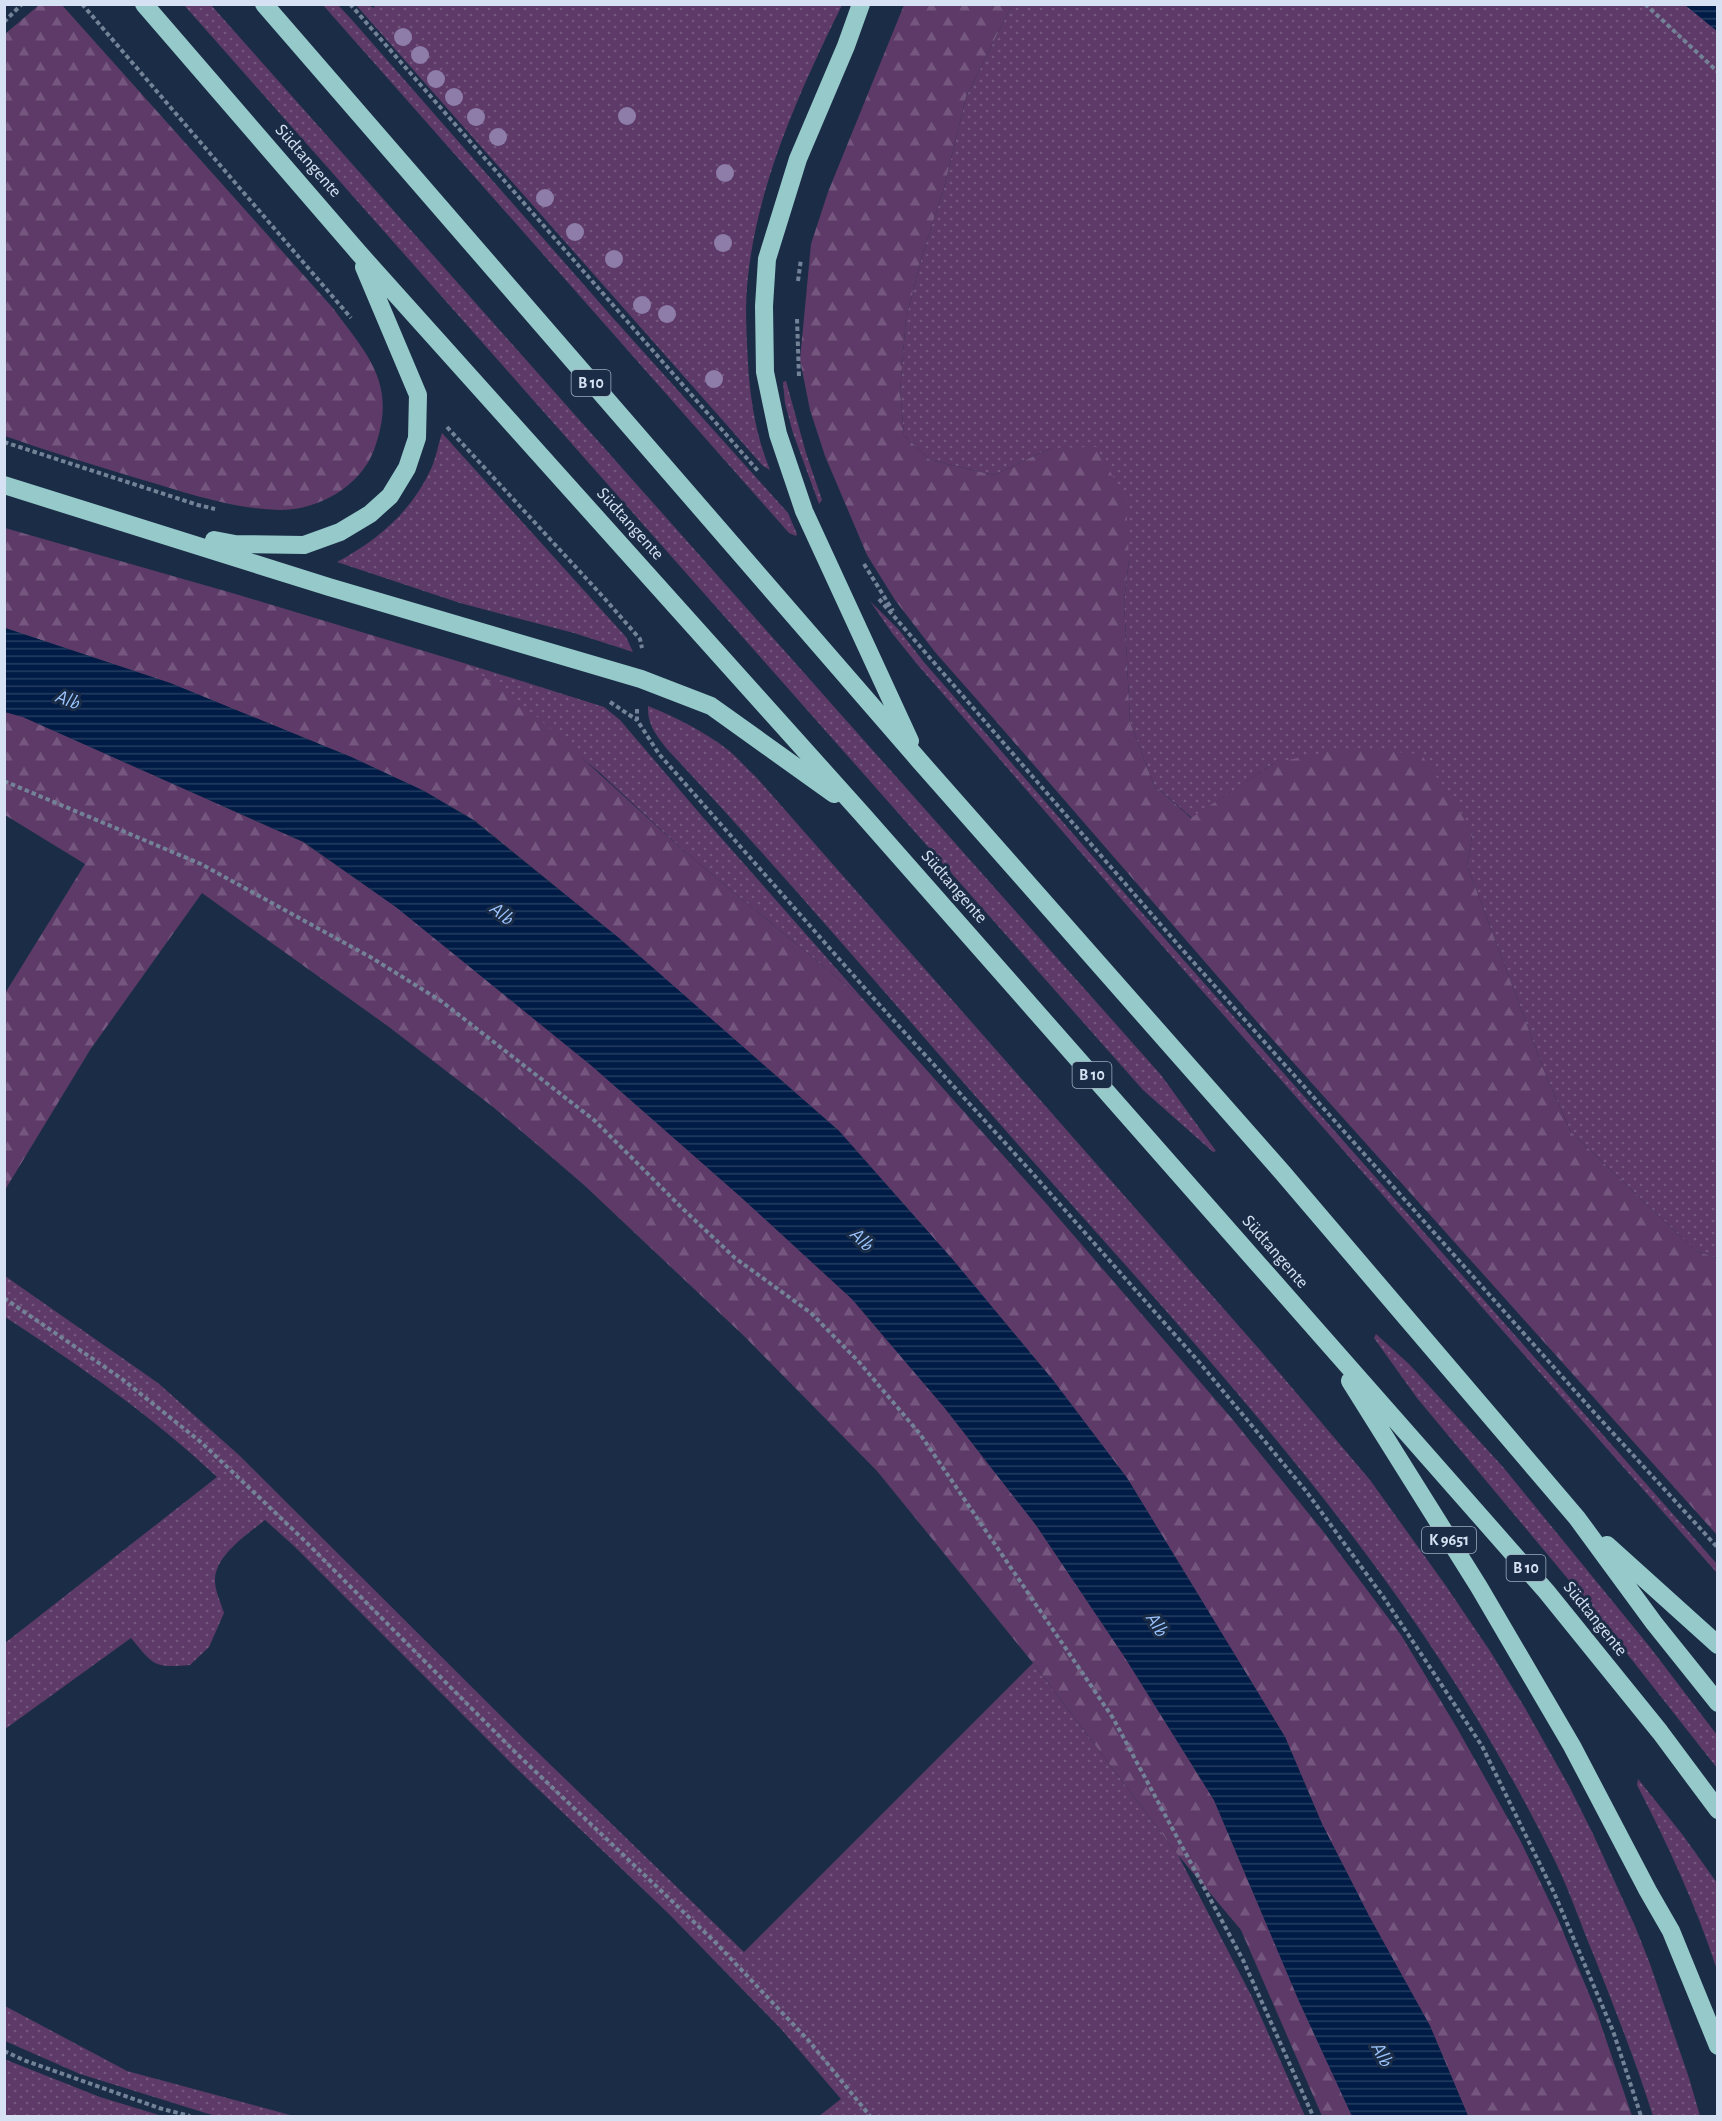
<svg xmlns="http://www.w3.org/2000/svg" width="1722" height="2121" font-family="'Alegreya Sans',sans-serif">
	<defs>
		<pattern id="grass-dots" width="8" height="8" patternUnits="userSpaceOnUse" patternTransform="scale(1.5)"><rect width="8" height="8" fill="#5d3a68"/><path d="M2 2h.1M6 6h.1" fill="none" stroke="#74567e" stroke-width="1.8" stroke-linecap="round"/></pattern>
		<pattern id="forest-firs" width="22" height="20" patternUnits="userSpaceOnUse" patternTransform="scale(1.5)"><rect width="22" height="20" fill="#5d3a68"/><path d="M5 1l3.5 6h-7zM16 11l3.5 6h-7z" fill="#74567e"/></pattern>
		<pattern id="water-rules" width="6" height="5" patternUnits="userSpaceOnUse" patternTransform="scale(1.5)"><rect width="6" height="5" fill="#001b45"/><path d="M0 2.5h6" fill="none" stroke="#243c60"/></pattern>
	</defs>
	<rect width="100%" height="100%" fill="#1b2d46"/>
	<path fill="url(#grass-dots)" d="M375,4L842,5C797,96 748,204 746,308C746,326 747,345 748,363C750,399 756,436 770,470L763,466L356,5H368L374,8Z
		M1685,4L1717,31V1258L1696,1251L1571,1132L1545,1073L1467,865L1473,831L1274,763L1192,818L1154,785L1130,722L1124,601L1129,560L1051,448L994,475L930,460L904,435L900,391L906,318L922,256L944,188L966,97L1012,5Z
		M184,5H211L1161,1075L1216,1151L1213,1152L1143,1090Z
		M323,5H338L352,20L613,318L788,513L797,534L796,536L789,533Z
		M786,381L806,453L822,500L819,504L793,433L785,403L783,382Z
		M442,433L626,637L633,652L574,633L460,603L337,562C378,540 411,512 431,469C436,458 438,445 442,433Z
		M870,601L899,630L923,661L1121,889L1717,1564V1573L1143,924L917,664L892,633Z
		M467,664L604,707L620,720L701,815L863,999L684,851L600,773Z
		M648,706C675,717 704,731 728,750C738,758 746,768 756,777L1260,1350L1370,1480L1446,1586L1490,1651L1525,1708L1570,1788L1593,1834L1635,1926L1650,1964L1689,2078L1700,2116H1653C1636,2062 1615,2009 1594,1956C1581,1925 1570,1892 1555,1861C1500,1749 1432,1641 1357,1542C1256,1408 1142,1284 1030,1158C909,1022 792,882 667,749C656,735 647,724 648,706Z
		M5,1276L158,1383L240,1456L527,1742L744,1952L1033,1663L1178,1855L1252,1997L1305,2116H819L841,2099L781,2029L669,1914L516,1768L294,1546L265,1520C248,1534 214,1556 215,1581C215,1591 221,1603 224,1613L209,1647L190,1665C154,1668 154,1666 131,1638L5,1729V1643L217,1477C152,1416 79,1365 5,1317Z
		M1376,1334L1409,1364L1503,1467L1649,1646L1717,1735V1768L1573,1585L1417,1398L1374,1338Z
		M1638,1779L1682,1834L1717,1883V1970C1696,1905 1668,1845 1637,1785Z
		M5,2006L127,2071L294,2116H218L212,2115L80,2074L5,2041Z
		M4,2059L100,2097L162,2116H9L5,2114Z"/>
	<path fill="url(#forest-firs)" d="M39,5H62L332,307C369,357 398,384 374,450C360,487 318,510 280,510C233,509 187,493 143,480C97,466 50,452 5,436V34Z
		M904,5H1012L966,97L944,188L922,256L906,318L900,391L904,435L930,460L994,475L1051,448L1096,447L1126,499L1129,560L1124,601L1130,722L1154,785L1191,818L1274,763L1345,748L1421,754L1473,831L1467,865L1545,1073L1571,1132L1696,1251L1717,1258V1535L1258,1023L994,719L935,652L895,600L867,555L825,456L810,410L800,360L811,244L828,192Z
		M5,528L239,595L467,664L536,716L684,851L863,999L1044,1201L1233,1420L1322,1530L1401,1635L1457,1728L1520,1840L1557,1917L1597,2013L1632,2116H1468L1430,2026L1369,1916L1322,1824L1285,1737L1127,1478L1052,1379L953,1260L839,1131L620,939L474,820L424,791L351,757L170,683L5,628Z
		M5,712L23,717L303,842L396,907L592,1066L742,1198L852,1299L944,1407L1036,1525L1124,1656L1214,1800L1299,2001L1352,2116H1322L1241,1930L1178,1855L1033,1663L877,1471L744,1336L584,1185L493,1107L389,1027L202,893L90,1050L5,1190L4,995L85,864L5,815Z"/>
	<path fill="url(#water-rules)" d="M1685,5H1717V31Z
		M5,628L170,683L351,757L424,791L474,821L620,939L839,1131L953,1260L1052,1379L1127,1478L1285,1737L1322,1824L1369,1916L1430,2026L1468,2116H1352L1299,2001L1214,1800L1124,1656L1036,1525L944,1407L852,1299L742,1198L592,1066L396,907L304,842L23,717L5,712Z"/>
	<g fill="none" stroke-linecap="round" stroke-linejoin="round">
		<path stroke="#738297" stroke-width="4" stroke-dasharray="4.5 3" stroke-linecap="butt" d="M82,4L351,318
			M350,4L758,471
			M1645,4L1718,72
			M4,22L22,4
			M798,281L801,259
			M797,319L799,377
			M447,427L605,599L640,639L642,648
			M4,442L198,505L215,509
			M864,564L893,611
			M879,599L1180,947L1591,1409L1718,1548
			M610,702L637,720
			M637,709V720L659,754L876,1001L1026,1166L1199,1362L1306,1491L1384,1598L1482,1746L1555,1895L1613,2031L1641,2116
			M4,781L201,864L372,958L441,1001L594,1120L683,1209L735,1258L811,1313L859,1362L920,1434L1113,1718L1243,1960L1313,2116
			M4,1298L122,1379L202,1443L306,1542L517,1754L715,1942L809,2041L870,2116
			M4,2051L26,2061L159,2108L190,2116"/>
		<path stroke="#96c9ca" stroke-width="18" d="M144,4L358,252L862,814L1546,1591L1660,1732L1718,1810
			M264,4L918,759L1282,1172L1577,1518L1654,1623L1718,1703
			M861,4L846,46L798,159L767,259L764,306L765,372L778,434L804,511L910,741
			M4,485L329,587L641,679L711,706L834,794
			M214,540L235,544L304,545L340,532L370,514L390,496L407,468L417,438L418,395L364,267
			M1350,1381L1479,1587L1572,1746L1648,1891L1671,1931L1718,2046
			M1607,1545L1718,1645"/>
	</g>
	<g fill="#8d7da8">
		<circle cx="403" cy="37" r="9"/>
		<circle cx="420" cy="55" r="9"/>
		<circle cx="436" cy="79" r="9"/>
		<circle cx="454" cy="97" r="9"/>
		<circle cx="627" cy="116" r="9"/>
		<circle cx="476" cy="117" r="9"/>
		<circle cx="498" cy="137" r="9"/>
		<circle cx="725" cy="173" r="9"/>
		<circle cx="545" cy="198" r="9"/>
		<circle cx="575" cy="232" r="9"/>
		<circle cx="723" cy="243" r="9"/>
		<circle cx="614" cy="259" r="9"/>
		<circle cx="642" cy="305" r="9"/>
		<circle cx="667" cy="314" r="9"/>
		<circle cx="714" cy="379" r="9"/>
	</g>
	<g text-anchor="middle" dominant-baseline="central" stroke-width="6" stroke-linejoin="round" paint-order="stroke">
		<g fill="#1b2d46" stroke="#9eacbf" stroke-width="1.5">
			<rect x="571.5" y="370" width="39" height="26" rx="4.5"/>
			<rect x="1072.5" y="1062" width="39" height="26" rx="4.5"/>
			<rect x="1422" y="1527" width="54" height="26" rx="4.5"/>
			<rect x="1506.5" y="1555" width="39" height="26" rx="4.5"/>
		</g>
		<g font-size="16" font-weight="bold" fill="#d6e2f3">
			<text x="591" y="383">B 10</text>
			<text x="1092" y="1075">B 10</text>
			<text x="1449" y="1540">K 9651</text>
			<text x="1526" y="1568">B 10</text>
		</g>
		<g font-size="18" fill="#d6e2f3" stroke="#1b2d46">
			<text transform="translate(308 161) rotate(49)">Südtangente</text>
			<text transform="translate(630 524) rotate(48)">Südtangente</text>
			<text transform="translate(954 887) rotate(49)">Südtangente</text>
			<text transform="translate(1275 1252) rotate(49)">Südtangente</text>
			<text transform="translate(1595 1619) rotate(51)">Südtangente</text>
		</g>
		<g font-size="20" font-style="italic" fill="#9cc5ff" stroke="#1b2d46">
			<text transform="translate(68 700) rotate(22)">Alb</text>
			<text transform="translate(502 914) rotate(40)">Alb</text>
			<text transform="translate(862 1240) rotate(46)">Alb</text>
			<text transform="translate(1157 1625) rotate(59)">Alb</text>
			<text transform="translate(1382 2055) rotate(63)">Alb</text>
		</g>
	</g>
	<rect width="1722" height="2121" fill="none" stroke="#d6e2f3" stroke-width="12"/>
</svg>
